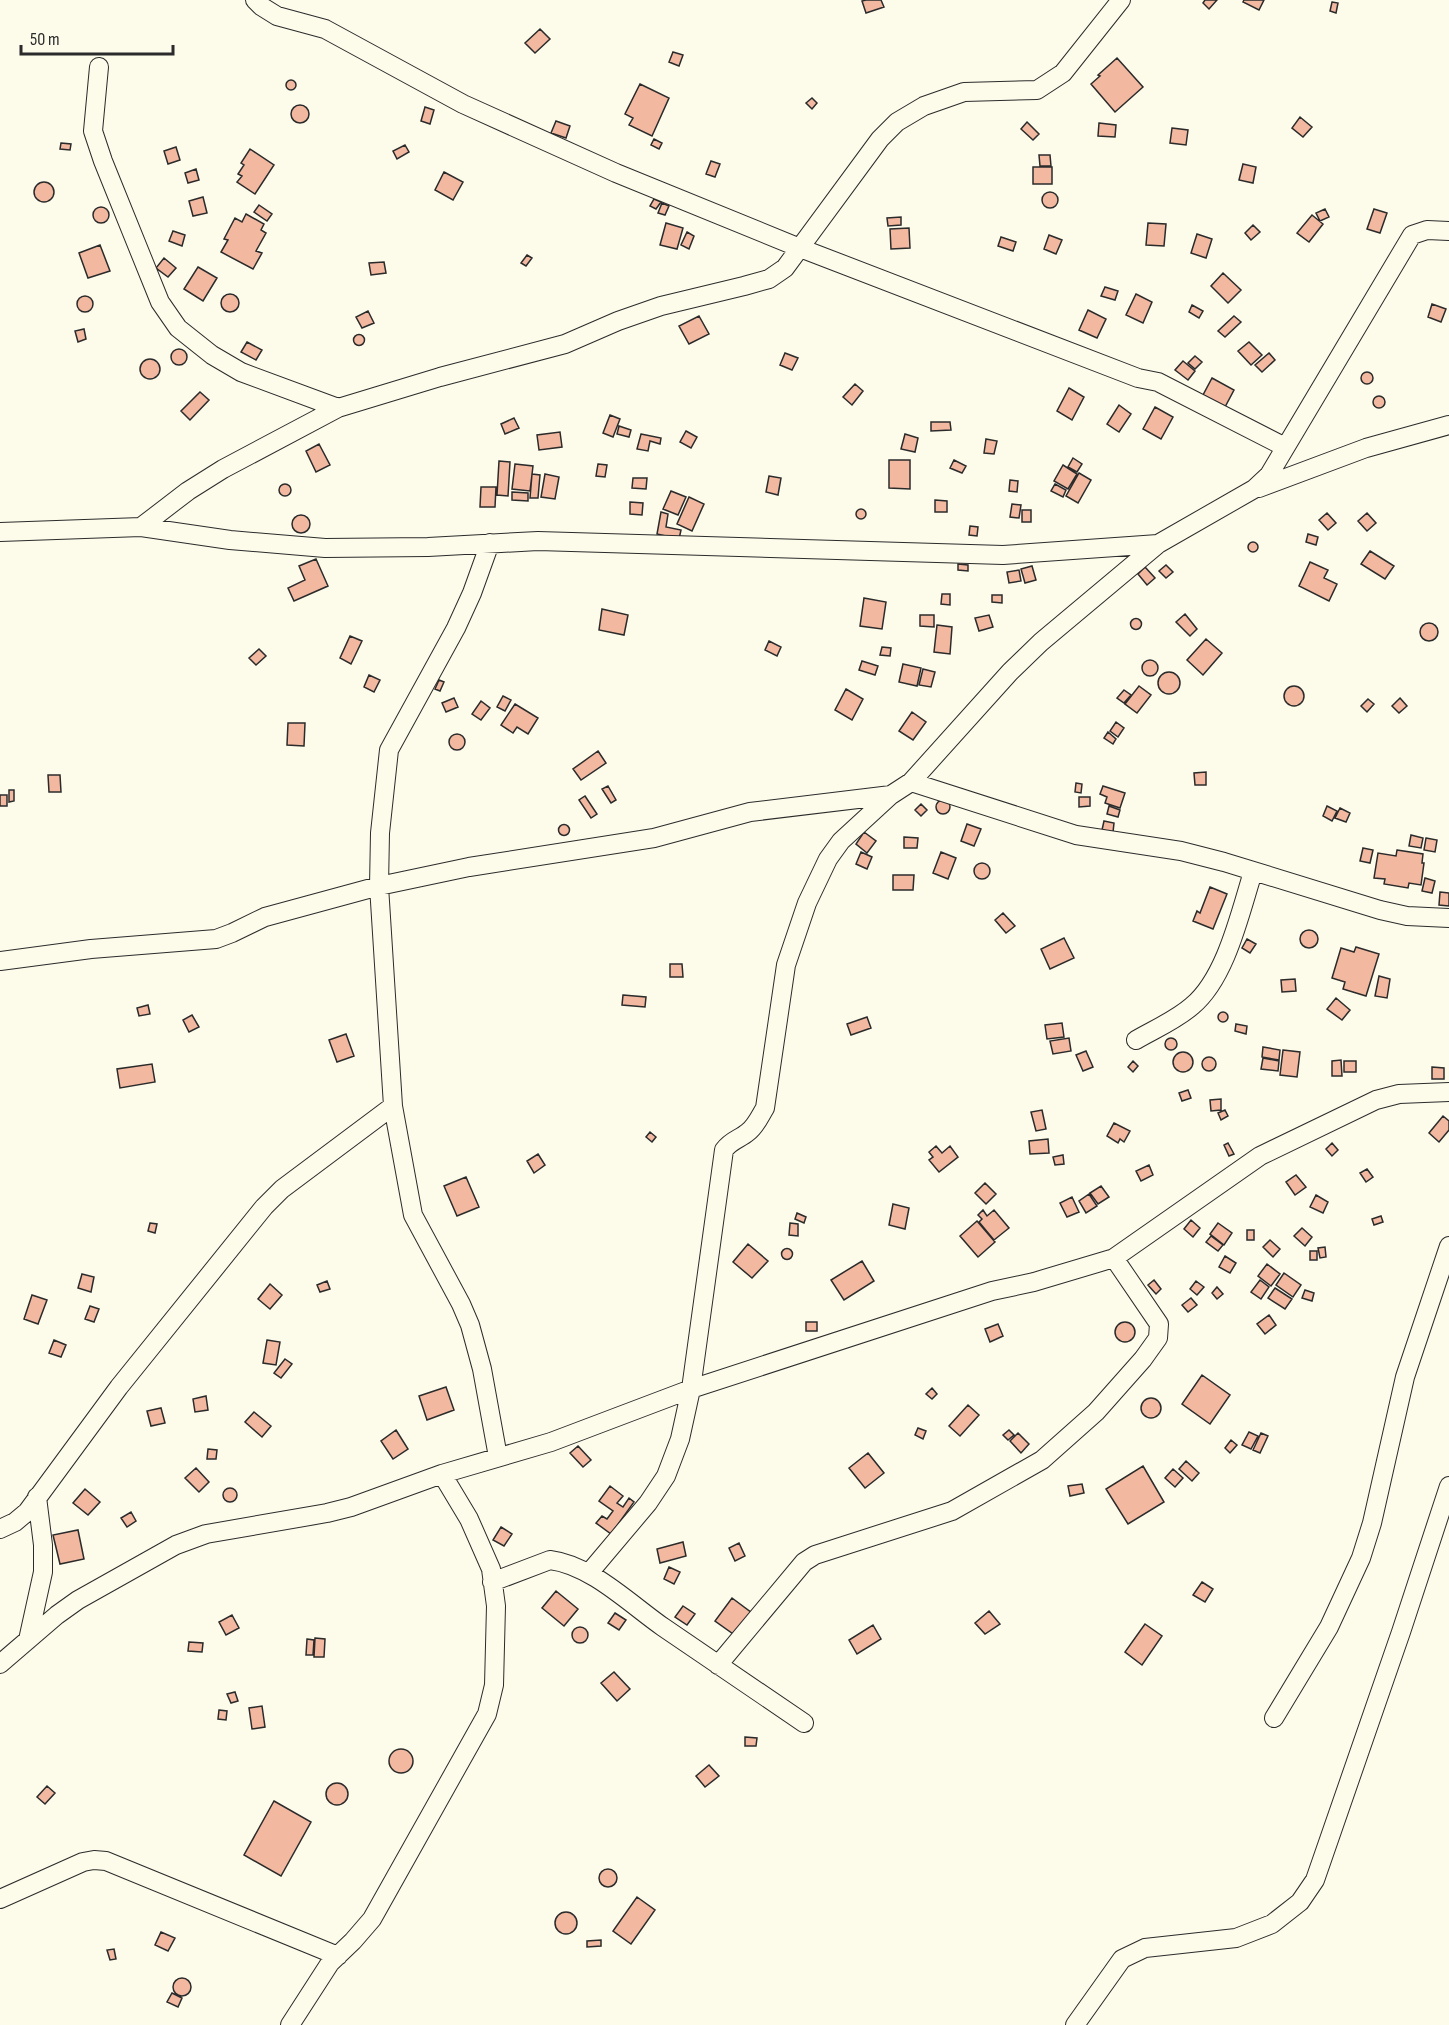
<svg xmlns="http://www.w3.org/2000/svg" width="1449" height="2025" font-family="'Sofia Sans Condensed',sans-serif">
	<rect width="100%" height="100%" fill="#fdfbea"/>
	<path fill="#f2b8a0" stroke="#2b2b2b" stroke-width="1.5" d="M866,0H881L884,7L866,13L862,1Z
		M1205,0H1217L1209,9L1203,3Z
		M1244,0H1264L1259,10L1243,2Z
		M1332,2L1338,3L1336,13L1330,11Z
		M540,29L550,39L535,53L525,43Z
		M673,52L683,55L679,66L669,62Z
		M1117,58L1143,87L1115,112L1091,84L1100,76L1098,75Z
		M286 85a5 5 0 1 1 10 0a5 5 0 1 1-10 0Z
		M640,84L669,98L652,136L629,125L633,118L625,114Z
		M812,98L817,103L812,109L806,103Z
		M291 114a9 9 0 1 1 18 0a9 9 0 1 1-18 0Z
		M425,107L434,110L430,124L421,121Z
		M1300,117L1312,127L1303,137L1292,128Z
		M556,121L570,126L566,138L551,133Z
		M1027,122L1039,134L1033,140L1021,129Z
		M1099,123L1116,125L1115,137L1098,136Z
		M1172,128L1188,130L1186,145L1170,143Z
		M654,139L662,143L659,149L651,145Z
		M61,143L71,144L70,150L60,149Z
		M405,145L409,152L397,159L393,151Z
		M176,147L180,160L168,164L164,151Z
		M250,149L274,165L255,194L237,182L242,176L238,174L244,165L241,163Z
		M1039,155H1050L1051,166H1040Z
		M711,161L720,164L715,177L706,174Z
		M1243,164L1256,167L1253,183L1239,180Z
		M1033,167H1052V184H1033Z
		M196,169L199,180L188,183L185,173Z
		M444,172L463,182L453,200L435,190Z
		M34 192a10 10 0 1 1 20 0a10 10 0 1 1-20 0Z
		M1042 200a8 8 0 1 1 16 0a8 8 0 1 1-16 0Z
		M203,197L207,213L193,216L189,201Z
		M654,199L661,202L656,209L650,206Z
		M662,203L669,206L665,215L658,213Z
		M259,205L272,214L267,221L254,212Z
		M93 215a8 8 0 1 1 16 0a8 8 0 1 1-16 0Z
		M1325,209L1329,217L1320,221L1316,213Z
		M1374,209L1387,213L1380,233L1367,229Z
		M246,214L264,224L261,230L266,233L256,251L262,253L253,269L221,252L228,240L224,239L235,218L242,222Z
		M1312,215L1323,224L1309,242L1297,233Z
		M901,217V225L888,226L887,218Z
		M666,223L683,228L677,249L660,245Z
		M1148,223L1166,224L1164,246L1146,245Z
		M1253,225L1260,232L1251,240L1245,233Z
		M909,228L910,248L891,249L890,229Z
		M173,231L185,235L182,246L169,241Z
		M687,232L694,236L689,249L681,245Z
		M1197,234L1212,239L1206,258L1191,253Z
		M1049,235L1062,240L1056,254L1044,249Z
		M1001,237L1016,242L1013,251L998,246Z
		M100,245L110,271L88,278L79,253Z
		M527,255L532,258L526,266L521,263Z
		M164,258L176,268L168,277L156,268Z
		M384,262L386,273L371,275L369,263Z
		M198,267L217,278L203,301L184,289Z
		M1223,273L1241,290L1228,303L1211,286Z
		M1105,287L1118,291L1115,300L1101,296Z
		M1136,294L1152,302L1143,323L1126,315Z
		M221 303a9 9 0 1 1 18 0a9 9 0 1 1-18 0Z
		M77 304a8 8 0 1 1 16 0a8 8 0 1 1-16 0Z
		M1432,304L1446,309L1441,322L1428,317Z
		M1192,305L1203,311L1199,318L1189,312Z
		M1088,310L1106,319L1097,338L1079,330Z
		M368,311L374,323L362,328L356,317Z
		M699,316L709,334L689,344L679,326Z
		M1234,316L1241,322L1225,337L1218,331Z
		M84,329L86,339L78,342L75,331Z
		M353.5 340a5.5 5.5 0 1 1 11 0a5.5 5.5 0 1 1-11 0Z
		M247,342L262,350L256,360L241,352Z
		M1249,342L1262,355L1251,365L1238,351Z
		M171 357a8 8 0 1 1 16 0a8 8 0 1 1-16 0Z
		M785,353L798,358L792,370L780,365Z
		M1269,353L1275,360L1262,372L1255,365Z
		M1195,356L1202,362L1195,369L1188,363Z
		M140 369a10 10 0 1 1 20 0a10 10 0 1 1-20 0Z
		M1183,361L1195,371L1188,380L1175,370Z
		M1361 378a6 6 0 1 1 12 0a6 6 0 1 1-12 0Z
		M1212,378L1234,390L1225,407L1203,395Z
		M855,384L863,391L852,405L843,397Z
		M1069,388L1084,397L1072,420L1057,411Z
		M200,392L209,400L190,420L181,411Z
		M1373 402a6 6 0 1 1 12 0a6 6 0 1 1-12 0Z
		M1119,405L1131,414L1119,432L1107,424Z
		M1155,407L1173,417L1161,439L1143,429Z
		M610,415L620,419L613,437L603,433Z
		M514,418L519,428L505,434L501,424Z
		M931,422H950L951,430L931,431Z
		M619,426L631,430L629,437L617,434Z
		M686,431L697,437L691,448L680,442Z
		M560,432L562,447L539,450L537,435Z
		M641,434L661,438L660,444L650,441L648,451L637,449Z
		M905,434L918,438L915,452L901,449Z
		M986,439L997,441L994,454L984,453Z
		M319,444L330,465L316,472L306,451Z
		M1073,458L1082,464L1077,472L1068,467Z
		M889,460H910V489L889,488Z
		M954,460L966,466L962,473L950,468Z
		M499,461L510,462L508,496L497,495Z
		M515,464L533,466L530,491L512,489Z
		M598,464L607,465L605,477L596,476Z
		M1063,465L1077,474L1068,489L1054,481Z
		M1079,473L1091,480L1078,503L1066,496Z
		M532,474L540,475L538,498H530Z
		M545,474L559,477L555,499L541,497Z
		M769,476L781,478L778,495L766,492Z
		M633,478H647L646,489L632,488Z
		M1010,480L1018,481L1017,492L1009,491Z
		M279 490a6 6 0 1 1 12 0a6 6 0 1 1-12 0Z
		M1055,484L1066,490L1063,497L1051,491Z
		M481,487H496L495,507H480Z
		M671,491L686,497L678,515L663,509Z
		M512,492L528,493V501L512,500Z
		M689,497L704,504L692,531L677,524Z
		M935,500L947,501V512H935Z
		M630,502L643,503L642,515L630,514Z
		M1012,504L1021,505L1019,518L1010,517Z
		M856 514a5 5 0 1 1 10 0a5 5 0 1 1-10 0Z
		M1022,510H1031V522H1022Z
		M661,512L668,514L666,527L681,530L679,539L657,534Z
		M1327,513L1336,523L1328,530L1319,520Z
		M1367,513L1376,523L1367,531L1358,521Z
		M292 524a9 9 0 1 1 18 0a9 9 0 1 1-18 0Z
		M970,526L978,527L977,536L969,535Z
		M1308,534L1318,537L1316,545L1306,542Z
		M1248 547a5 5 0 1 1 10 0a5 5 0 1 1-10 0Z
		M1370,551L1394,566L1385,579L1361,564Z
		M316,559L328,586L294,601L288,588L305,580L299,566Z
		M1310,562L1328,570L1324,578L1337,584L1329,601L1299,586Z
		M958,564L968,565V571L958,570Z
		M1166,565L1173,572L1166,578L1159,571Z
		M1032,566L1036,580L1025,583L1021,569Z
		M1145,567L1155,578L1147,585L1138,574Z
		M1019,570L1021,581L1009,583L1007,572Z
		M942,594H950V605L941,604Z
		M992,595H1002V603L992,602Z
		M864,598L886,602L882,629L860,626Z
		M602,609L628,615L624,635L599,630Z
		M1185,614L1197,629L1190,636L1176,622Z
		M920,615H934V627L920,626Z
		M989,615L993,627L979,631L975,618Z
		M1130.5 624a5.5 5.5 0 1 1 11 0a5.5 5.5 0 1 1-11 0Z
		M1420 632a9 9 0 1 1 18 0a9 9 0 1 1-18 0Z
		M937,625L952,627L950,654L934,652Z
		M350,636L362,641L351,664L340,658Z
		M1206,639L1222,653L1203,675L1187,660Z
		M769,641L781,647L777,656L765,650Z
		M882,647L891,648L890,656L880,655Z
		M259,649L266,656L256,665L249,658Z
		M1142 668a8 8 0 1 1 16 0a8 8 0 1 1-16 0Z
		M862,661L878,666L875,675L859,670Z
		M903,664L921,668L917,686L899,682Z
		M923,669L935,672L931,687L919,685Z
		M1158 683a11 11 0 1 1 22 0a11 11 0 1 1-22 0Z
		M369,675L380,680L374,692L364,687Z
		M439,680L444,682L440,691L435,689Z
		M1139,686L1151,695L1137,713L1125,704Z
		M1284 696a10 10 0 1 1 20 0a10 10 0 1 1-20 0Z
		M846,689L863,699L852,720L835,710Z
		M1124,690L1131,695L1124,703L1117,698Z
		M503,696L511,700L505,711L497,707Z
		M454,698L458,707L446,712L442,703Z
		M1400,698L1407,706L1399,713L1392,706Z
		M1368,699L1374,704L1367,712L1361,706Z
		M481,701L490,708L481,720L472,714Z
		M515,704L538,718L528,734L517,727L513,733L501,725Z
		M912,712L926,722L913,740L899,731Z
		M1116,722L1124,728L1118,737L1110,731Z
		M288,723H305L304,746L287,745Z
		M1108,732L1116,739L1113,744L1104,738Z
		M449 742a8 8 0 1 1 16 0a8 8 0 1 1-16 0Z
		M598,751L606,763L581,780L573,769Z
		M1206,772V785H1195L1194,773Z
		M48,775H60L61,792H49Z
		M1076,783L1082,784L1081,793L1075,792Z
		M608,786L616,800L611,803L602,789Z
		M1103,786L1125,793L1120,808L1105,803L1107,797L1100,794Z
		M9,790H14V801L9,802Z
		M0,795H7V806H0Z
		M585,796L597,814L591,818L579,800Z
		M1079,797H1090V806L1079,807Z
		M936 807a7 7 0 1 1 14 0a7 7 0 1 1-14 0Z
		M921,804L927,810L921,816L915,810Z
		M1109,806L1120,810L1118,817L1107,814Z
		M1327,806L1337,811L1332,821L1323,816Z
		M1340,808L1350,813L1346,822L1335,818Z
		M1104,821L1114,823L1113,832L1102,830Z
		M967,824L981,829L974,846L961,841Z
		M558.5 830a5.5 5.5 0 1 1 11 0a5.5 5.5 0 1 1-11 0Z
		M864,832L876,841L867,853L856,844Z
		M1411,835L1423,838L1421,848L1409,846Z
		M904,837L918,838L917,848H904Z
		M1426,838L1437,840L1435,852L1424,850Z
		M1363,848L1373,850L1370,863L1360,861Z
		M1397,850L1423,854L1422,863H1424L1421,885L1409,883L1408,888L1384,884L1385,879L1374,878L1378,853L1396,856Z
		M861,852L872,857L867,869L856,864Z
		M941,852L956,858L948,879L933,873Z
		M974 871a8 8 0 1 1 16 0a8 8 0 1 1-16 0Z
		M893,875H914L913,890H893Z
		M1425,878L1435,881L1432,893L1422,891Z
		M1210,887L1227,894L1213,929L1193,921L1197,911L1200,913Z
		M1440,892L1449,893V906L1439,905Z
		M1003,913L1015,926L1006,933L995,920Z
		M1300 939a9 9 0 1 1 18 0a9 9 0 1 1-18 0Z
		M1064,938L1074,958L1050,969L1041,949Z
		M1247,939L1256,944L1250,953L1242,948Z
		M1356,947L1379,954L1366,996L1343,989L1345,982L1332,978L1341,948L1354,952Z
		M670,964H682L683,977H670Z
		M1379,976L1390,979L1387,998L1375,996Z
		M1295,979L1296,991L1282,992L1281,980Z
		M623,995L646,997L645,1007L622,1005Z
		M1336,998L1350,1010L1342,1020L1327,1009Z
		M148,1005L150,1014L139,1016L137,1008Z
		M1218 1017a5 5 0 1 1 10 0a5 5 0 1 1-10 0Z
		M192,1015L199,1027L189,1032L183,1020Z
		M867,1017L871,1028L851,1035L847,1024Z
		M1062,1023L1064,1037L1047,1039L1045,1025Z
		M1236,1024L1247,1026L1246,1034L1235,1031Z
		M346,1034L354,1056L337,1062L329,1040Z
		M1069,1038L1071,1051L1053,1054L1050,1041Z
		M1165 1044a6 6 0 1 1 12 0a6 6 0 1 1-12 0Z
		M1263,1047L1280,1050L1279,1060L1262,1057Z
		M1283,1050L1300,1052L1297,1077L1280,1075Z
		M1086,1051L1093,1067L1083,1071L1076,1055Z
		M1173 1062a10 10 0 1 1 20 0a10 10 0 1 1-20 0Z
		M1202 1064a7 7 0 1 1 14 0a7 7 0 1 1-14 0Z
		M1263,1058L1279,1061L1278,1071L1261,1069Z
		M1341,1060L1342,1076H1332V1061Z
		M1133,1061L1138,1066L1133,1072L1128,1067Z
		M1344,1061H1356V1072H1344Z
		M152,1064L155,1082L120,1088L117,1069Z
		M1432,1067L1444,1068V1079H1432Z
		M1188,1090L1191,1098L1182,1101L1179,1093Z
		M1221,1099V1110L1211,1111L1210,1100Z
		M1042,1110L1046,1129L1036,1131L1031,1112Z
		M1225,1110L1228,1116L1221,1120L1218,1113Z
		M1443,1116L1449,1121V1130L1439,1142L1429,1133Z
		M1114,1123L1130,1131L1124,1142L1120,1139L1118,1143L1107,1136Z
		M650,1132L656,1137L652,1142L646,1137Z
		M1048,1139L1049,1153L1030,1154L1029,1141Z
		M1228,1143L1234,1154L1229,1156L1224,1145Z
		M1332,1143L1338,1150L1332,1156L1326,1149Z
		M936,1146L942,1153L950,1146L958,1157L939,1172L929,1160L933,1157L929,1152Z
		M538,1154L545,1165L534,1173L527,1161Z
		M1063,1155L1064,1164L1055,1165L1053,1157Z
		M1149,1165L1153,1175L1141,1181L1136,1171Z
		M1367,1169L1373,1177L1366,1182L1360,1173Z
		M1296,1175L1306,1187L1295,1195L1286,1182Z
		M466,1177L479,1207L457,1216L444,1186Z
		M985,1183L996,1194L986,1204L975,1193Z
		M1101,1186L1109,1197L1098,1204L1090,1193Z
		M1089,1194L1097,1206L1086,1213L1079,1201Z
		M1316,1195L1328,1202L1323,1213L1310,1207Z
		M1072,1197L1079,1212L1067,1217L1060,1203Z
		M893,1204L909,1208L905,1229L889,1225Z
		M983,1210L987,1216L994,1210L1009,1228L994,1240L979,1222L982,1219L978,1215Z
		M797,1213L806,1217L804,1223L795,1219Z
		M1381,1216L1383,1222L1374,1225L1372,1219Z
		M1191,1220L1200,1228L1193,1237L1184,1229Z
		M977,1221L995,1242L978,1257L960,1236Z
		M150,1223L157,1224L155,1233L148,1231Z
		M790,1223L798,1224V1236L789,1235Z
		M1218,1223L1232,1233L1224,1245L1210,1234Z
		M1302,1228L1312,1237L1305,1246L1294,1236Z
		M1247,1230H1254V1240H1247Z
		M1211,1236L1223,1245L1218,1251L1206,1242Z
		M1270,1240L1280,1249L1273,1257L1263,1247Z
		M748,1244L768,1261L752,1278L733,1262Z
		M1325,1247L1326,1257L1320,1258L1318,1248Z
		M781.5 1254a5.5 5.5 0 1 1 11 0a5.5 5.5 0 1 1-11 0Z
		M1310,1251H1317V1260H1310Z
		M1225,1256L1236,1263L1230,1273L1219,1267Z
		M862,1261L874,1281L844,1300L831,1280Z
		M1267,1264L1280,1274L1271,1286L1258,1276Z
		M1284,1273L1301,1285L1293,1297L1276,1285Z
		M82,1274L94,1277L91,1292L78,1288Z
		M1154,1280L1161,1289L1156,1294L1148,1285Z
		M1260,1280L1269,1287L1261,1299L1251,1292Z
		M327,1281L330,1289L320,1292L317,1285Z
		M1196,1281L1204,1287L1197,1295L1190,1289Z
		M270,1284L282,1295L270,1309L258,1299Z
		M1217,1287L1223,1294L1217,1299L1212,1293Z
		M1275,1288L1292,1299L1285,1309L1268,1298Z
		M1305,1290L1314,1293L1312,1301L1302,1298Z
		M32,1295L47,1300L38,1324L24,1319Z
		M1191,1298L1197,1305L1188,1312L1182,1305Z
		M90,1306L99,1309L94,1322L85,1319Z
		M1269,1315L1276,1325L1265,1334L1257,1324Z
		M806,1322H817V1331H806Z
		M1115 1332a10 10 0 1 1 20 0a10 10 0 1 1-20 0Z
		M998,1324L1003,1336L990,1342L985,1329Z
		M54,1340L66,1345L61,1357L49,1353Z
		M267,1340L280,1342L276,1365L263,1363Z
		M285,1359L292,1364L281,1378L274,1373Z
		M1202,1375L1230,1395L1210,1424L1182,1404Z
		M446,1387L454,1410L427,1420L419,1396Z
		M932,1388L937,1394L932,1399L926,1394Z
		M206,1396L208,1410L195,1412L193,1399Z
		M1141 1408a10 10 0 1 1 20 0a10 10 0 1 1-20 0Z
		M968,1405L979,1415L960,1436L949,1426Z
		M161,1408L165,1423L151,1426L147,1411Z
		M254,1412L271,1426L262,1437L245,1422Z
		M918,1428L926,1431L923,1439L915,1435Z
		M396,1430L408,1449L393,1459L381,1441Z
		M1009,1430L1014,1435L1008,1440L1003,1435Z
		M1249,1432L1258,1436L1251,1449L1242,1445Z
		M1018,1433L1029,1444L1021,1453L1010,1441Z
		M1261,1433L1268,1436L1260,1453L1253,1450Z
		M1231,1440L1237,1445L1230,1453L1225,1448Z
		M578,1446L591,1460L583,1467L570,1453Z
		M208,1449L217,1450L216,1459H207Z
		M868,1453L884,1473L865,1488L849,1468Z
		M1186,1461L1199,1473L1192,1481L1179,1469Z
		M1143,1466L1164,1502L1128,1524L1106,1489Z
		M196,1468L209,1482L199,1492L185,1478Z
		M1173,1469L1183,1478L1175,1487L1165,1478Z
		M1082,1484L1084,1493L1070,1496L1068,1486Z
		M610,1486L623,1496L617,1503L623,1507L629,1498L634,1502L611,1534L596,1523L602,1516L607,1519L613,1511L599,1501Z
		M223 1495a7 7 0 1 1 14 0a7 7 0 1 1-14 0Z
		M85,1489L100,1502L88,1515L73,1503Z
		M131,1512L136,1521L127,1527L121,1518Z
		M501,1527L512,1534L504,1546L493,1540Z
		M78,1530L84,1559L60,1564L53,1535Z
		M683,1542L686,1556L660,1563L657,1549Z
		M739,1543L745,1556L735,1561L729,1548Z
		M669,1567L680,1572L674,1584L664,1579Z
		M1202,1582L1213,1589L1205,1602L1193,1595Z
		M556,1591L578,1609L564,1626L542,1608Z
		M732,1598L752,1613L736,1636L715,1621Z
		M683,1606L695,1614L687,1625L675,1617Z
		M989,1611L1000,1624L985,1634L975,1623Z
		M615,1613L626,1620L619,1630L608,1623Z
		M232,1615L239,1628L226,1635L219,1622Z
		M1145,1624L1162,1636L1142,1665L1125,1652Z
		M873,1625L881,1639L857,1654L849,1640Z
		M572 1635a8 8 0 1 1 16 0a8 8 0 1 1-16 0Z
		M315,1638L325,1639L324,1657H314Z
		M307,1639L314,1640L313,1655H306Z
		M189,1642L203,1643L202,1652L188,1651Z
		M614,1672L630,1689L617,1701L601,1683Z
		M235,1692L238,1701L231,1703L227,1694Z
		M262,1706L265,1727L252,1729L249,1708Z
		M219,1710L227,1711L226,1720L218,1719Z
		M745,1737L757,1738L756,1746H745Z
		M389 1761a12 12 0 1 1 24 0a12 12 0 1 1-24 0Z
		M709,1765L719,1776L705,1787L696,1776Z
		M326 1794a11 11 0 1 1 22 0a11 11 0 1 1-22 0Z
		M47,1786L55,1793L45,1804L37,1797Z
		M274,1801L311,1822L281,1876L244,1855Z
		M599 1878a9 9 0 1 1 18 0a9 9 0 1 1-18 0Z
		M637,1897L655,1910L631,1944L613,1931Z
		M555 1923a11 11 0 1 1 22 0a11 11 0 1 1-22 0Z
		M161,1932L175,1938L168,1951L155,1945Z
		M601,1940V1946L587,1947V1941Z
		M114,1949L116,1959L110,1960L107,1950Z
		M173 1987a9 9 0 1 1 18 0a9 9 0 1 1-18 0Z
		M172,1993L182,1998L178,2007L167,2002Z"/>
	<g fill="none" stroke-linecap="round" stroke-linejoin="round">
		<defs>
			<path id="minor" d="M255,0L261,6L277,16L325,29L463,104L616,173L800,248L1138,378L1158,382L1285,447
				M1121,0L1063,73L1037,90L964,92L924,106L897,122L880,139L785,268L769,279L744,286L661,306L618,321L565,344L440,377L338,408L223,469L188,491L141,527L230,540L325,548L428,547L538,541L1003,555L1158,544L1254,489L1269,475L1412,235L1427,230L1449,231
				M99,67L93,131L103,161L160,302L178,328L212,355L241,372L338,408
				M1259,488L1366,448L1449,425
				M0,532L141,527
				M490,543L472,593L456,628L389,750L380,833L379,886L393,1106L413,1215L461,1304L470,1325L482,1369L498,1457
				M911,782L1076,835L1181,851L1224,862L1380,910L1407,916L1449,918
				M0,961L91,949L216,939L232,933L265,917L379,886L469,867L654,838L750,812L891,795L911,782L1010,672L1041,642L1158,544
				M1136,1040C1155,1029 1176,1020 1192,1006C1226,978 1240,913 1253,872
				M0,1529L15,1522L27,1512L119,1387L264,1207L282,1189L393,1106
				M589,1573L648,1503L666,1476L680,1439L691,1389L724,1150C731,1140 740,1139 748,1132C756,1126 760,1116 765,1108L786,965L807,903L828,859L841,841L891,795
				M492,1582L550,1560C591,1565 630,1604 663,1627C710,1659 757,1691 804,1723
				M28,1640L43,1572V1545L37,1497
				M0,1664L57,1615L78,1600L176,1545L206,1534L327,1513L351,1507L442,1474L551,1442L691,1389L992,1291L1034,1282L1114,1258L1260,1156L1376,1100L1399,1094L1449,1092
				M718,1665L804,1562L815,1555L952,1511L1042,1460L1096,1412L1143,1359L1158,1338L1159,1324L1114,1258
				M1274,1718L1329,1627L1361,1558L1372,1523L1405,1377L1449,1246
				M0,1899L83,1862L94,1860L106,1861L338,1956
				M290,2025L330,1963L353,1941L372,1919L487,1714L494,1685L496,1606L491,1569L469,1519L442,1474
				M1075,2025L1122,1959L1145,1948L1236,1938L1272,1924L1300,1902L1315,1880L1401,1632L1449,1486"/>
		</defs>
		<use href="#minor" stroke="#2b2b2b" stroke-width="20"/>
		<use href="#minor" stroke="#fdfbea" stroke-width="18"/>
	</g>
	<path d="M21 45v9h152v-9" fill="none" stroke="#2b2b2b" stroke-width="3"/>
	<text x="30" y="45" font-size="18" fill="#2b2b2b" stroke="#fdfbea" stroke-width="4.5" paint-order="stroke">50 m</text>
</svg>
